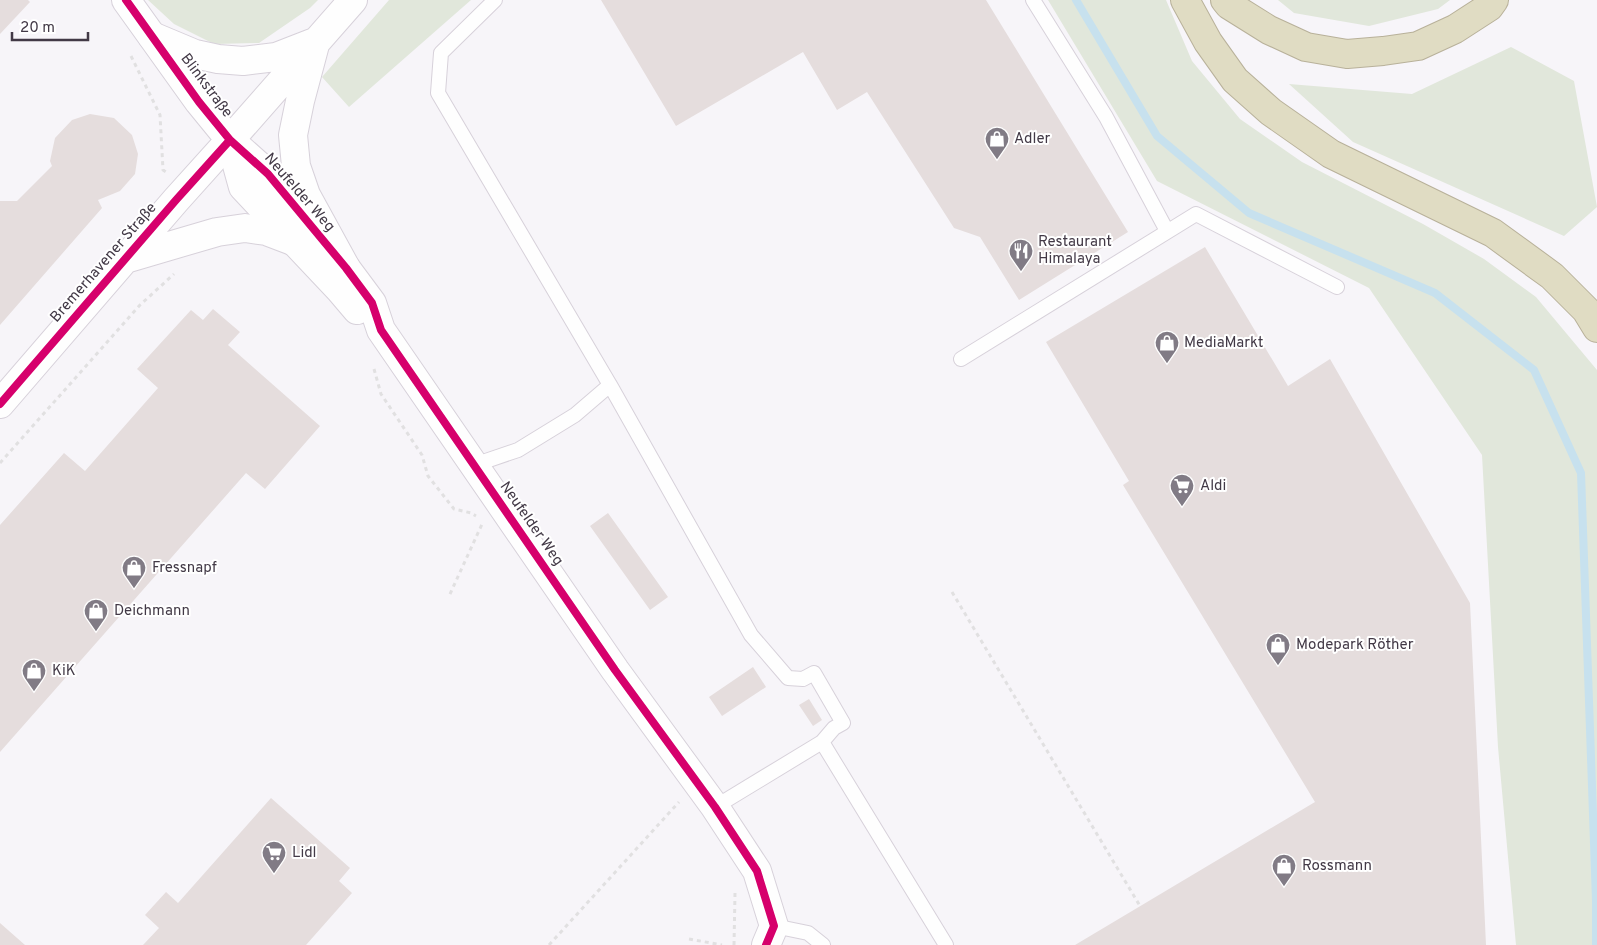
<svg xmlns="http://www.w3.org/2000/svg" width="1597" height="945" font-family="Overpass,sans-serif">
	<rect width="100%" height="100%" fill="#f7f5f9"/>
	<path fill="#e1e7db" d="M148,0H318L310,8L259,43L214,44L174,24Z
		M389,0H471L349,107L322,77Z
		M1048,0H1166L1192,61L1240,119L1302,162L1423,224L1484,259L1536,297L1597,370V945H1516L1498,747L1482,455L1369,288L1157,181Z
		M1278,0H1450L1438,9L1369,26L1294,13Z
		M1511,47L1574,81L1597,207L1564,236L1353,142L1289,84L1412,94Z"/>
	<g fill="none" stroke-linecap="round" stroke-linejoin="round">
		<path stroke="#c7e1ee" stroke-width="8" d="M1076,0L1157,136L1249,213L1435,293L1534,370L1581,473L1596,900V945"/>
	</g>
	<path fill="#e5dddd" d="M0,0H28L30,2L0,34Z
		M601,0H986L1128,232L1019,300L980,237L954,228L867,92L837,110L803,52L676,126Z
		M90,114L114,118L132,135L138,154L135,174L120,191L98,200L102,208L0,325V201H17L52,166L50,161L55,138L72,120Z
		M1205,247L1288,386L1330,359L1470,603L1486,945H1075L1315,802L1123,485L1129,481L1046,342Z
		M213,309L240,332L228,345L320,426L265,489L246,473L0,752V525L64,453L85,471L158,388L137,369L191,310L203,320Z
		M608,513L668,597L650,610L590,526Z
		M753,667L766,687L722,716L709,697Z
		M809,699L822,720L813,726L799,705Z
		M271,798L350,868L339,881L352,893L306,945H143L159,928L145,915L166,892L178,903Z
		M0,923L25,945H0Z"/>
	<g fill="none" stroke-linecap="round" stroke-linejoin="round">
		<defs>
			<path id="service" d="M495,0L441,53L438,93L610,385
				M1033,0L1106,117L1167,231
				M961,359L1196,214L1337,287
				M474,465L518,450L575,415L610,385L751,635L788,678L803,679L814,673L843,723L834,728L822,742L715,807
				M822,742L946,945
				M774,926L808,933L823,945"/>
			<path id="minor" d="M230,140L268,174L346,268L372,303L381,330L615,670L715,807L757,871L774,926L766,945
				M230,140L243,187L340,290L357,310"/>
			<path id="tertiary" d="M125,259L217,232L245,228L266,231L295,242
				M0,404L176,200L230,140L199,102L126,0"/>
			<path id="secondary" d="M152,36L195,54L218,59L243,61L276,57L312,43
				M316,41L300,101L293,135L296,166L306,195L346,268
				M230,140L353,0"/>
			<path id="motorway" d="M1185,0L1208,42L1235,80L1271,112L1331,154L1493,233L1552,276L1586,310L1597,328
				M1225,0L1229,5L1269,30L1306,47L1347,54L1383,51L1418,46L1455,29L1489,7L1494,0"/>
		</defs>
		<use href="#service" stroke="#d7d1da" stroke-width="16"/>
		<use href="#minor" stroke="#d7d1da" stroke-width="30"/>
		<use href="#tertiary" stroke="#d7d1da" stroke-width="30"/>
		<use href="#secondary" stroke="#d7d1da" stroke-width="30"/>
		<use href="#motorway" stroke="#b8b19a" stroke-width="30"/>
		<path stroke="#e1e0e1" stroke-width="3" stroke-dasharray="4 4" stroke-linecap="butt" d="M131,56L160,115L163,170L166,172
			M374,369L381,394L422,455L428,476L454,509L471,513L476,516
			M0,463L140,305L174,274
			M952,592L1140,906
			M450,594L483,522
			M689,939L722,945
			M549,945L679,802
			M734,945L735,893"/>
		<use href="#service" stroke="#fefefe" stroke-width="14"/>
		<use href="#minor" stroke="#fefefe" stroke-width="28"/>
		<use href="#tertiary" stroke="#fefefe" stroke-width="28"/>
		<use href="#secondary" stroke="#fefefe" stroke-width="28"/>
		<use href="#motorway" stroke="#e0dcc3" stroke-width="28"/>
		<defs>
			<path id="cycleway" d="M126,0L199,102L230,140L268,174L346,268L372,303L381,330L615,670L715,807L757,871L774,926L766,945
				M0,404L176,200L230,140"/>
		</defs>
		<use href="#cycleway" stroke="#fff" stroke-width="11"/>
		<use href="#cycleway" stroke="#d6006c" stroke-width="8"/>
	</g>
	<defs>
		<symbol id="shop-pin" viewBox="-11 -11 22 30"><path d="M0 17L-7.5 6A9.5 9.5 0 1 1 7.5 6Z" fill="#817b85" stroke="#fff"/><path d="M-5-2.5h2.3a2.7 3.5 0 0 1 5.4 0H5L5.5 6h-11ZM-1.5-2.5h3a1.5 2.3 0 0 0-3 0Z" fill="#fff"/></symbol>
		<symbol id="restaurant-pin" viewBox="-11 -11 22 30"><path d="M0 17L-7.5 6A9.5 9.5 0 1 1 7.5 6Z" fill="#817b85" stroke="#fff"/><path d="M-5-6h1v4h1v-4h1v4h1v-4h1v5L-1.5 .5V6h-2V.5L-5-1ZM5-6V6H3V1.5H1.5Q1.5-4 5-6Z" fill="#fff"/></symbol>
		<symbol id="supermarket-pin" viewBox="-11 -11 22 30"><path d="M0 17L-7.5 6A9.5 9.5 0 1 1 7.5 6Z" fill="#817b85" stroke="#fff"/><path d="M-6-5.5h2.5l.6 2H6L4.5 2H-2.5L-4.4-4H-6ZM-1.5 3.2a1.3 1.3 0 1 0 .1 0ZM3 3.2a1.3 1.3 0 1 0 .1 0Z" fill="#fff"/></symbol>
	</defs>
	<g fill-rule="evenodd">
		<use href="#shop-pin" x="983" y="125" width="28" height="38"/>
		<use href="#restaurant-pin" x="1007" y="237" width="28" height="38"/>
		<use href="#shop-pin" x="1153" y="329" width="28" height="38"/>
		<use href="#supermarket-pin" x="1168" y="472" width="28" height="38"/>
		<use href="#shop-pin" x="120" y="554" width="28" height="38"/>
		<use href="#shop-pin" x="82" y="597" width="28" height="38"/>
		<use href="#shop-pin" x="1264" y="631" width="28" height="38"/>
		<use href="#shop-pin" x="20" y="657" width="28" height="38"/>
		<use href="#supermarket-pin" x="260" y="839" width="28" height="38"/>
		<use href="#shop-pin" x="1270" y="852" width="28" height="38"/>
	</g>
	<g text-anchor="middle" dominant-baseline="central" stroke-width="4" stroke-linejoin="round" paint-order="stroke">
		<g font-size="15" fill="#423946" stroke="#fff">
			<text transform="translate(206 86) rotate(53)">Blinkstraße</text>
			<text transform="translate(299 193) rotate(49)">Neufelder Weg</text>
			<text transform="translate(104 263) rotate(-49)">Bremerhavener Straße</text>
			<text transform="translate(531 524) rotate(55)">Neufelder Weg</text>
		</g>
		<g font-size="15" fill="#423946" stroke="#fff" text-anchor="start">
			<text x="1014" y="139">Adler</text>
			<text x="1038" y="242">Restaurant<tspan x="1038" dy="17">Himalaya</tspan></text>
			<text x="1184" y="343">MediaMarkt</text>
			<text x="1200" y="486">Aldi</text>
			<text x="152" y="568">Fressnapf</text>
			<text x="114" y="611">Deichmann</text>
			<text x="1296" y="645">Modepark Röther</text>
			<text x="52" y="671">KiK</text>
			<text x="292" y="853">Lidl</text>
			<text x="1302" y="866">Rossmann</text>
		</g>
	</g>
	<path d="M12 32v8h76v-8" fill="none" stroke="#423946" stroke-width="2.5"/>
	<text x="20" y="32" font-size="15" fill="#423946" stroke="#ffffff" stroke-width="4" paint-order="stroke">20 m</text>
</svg>
